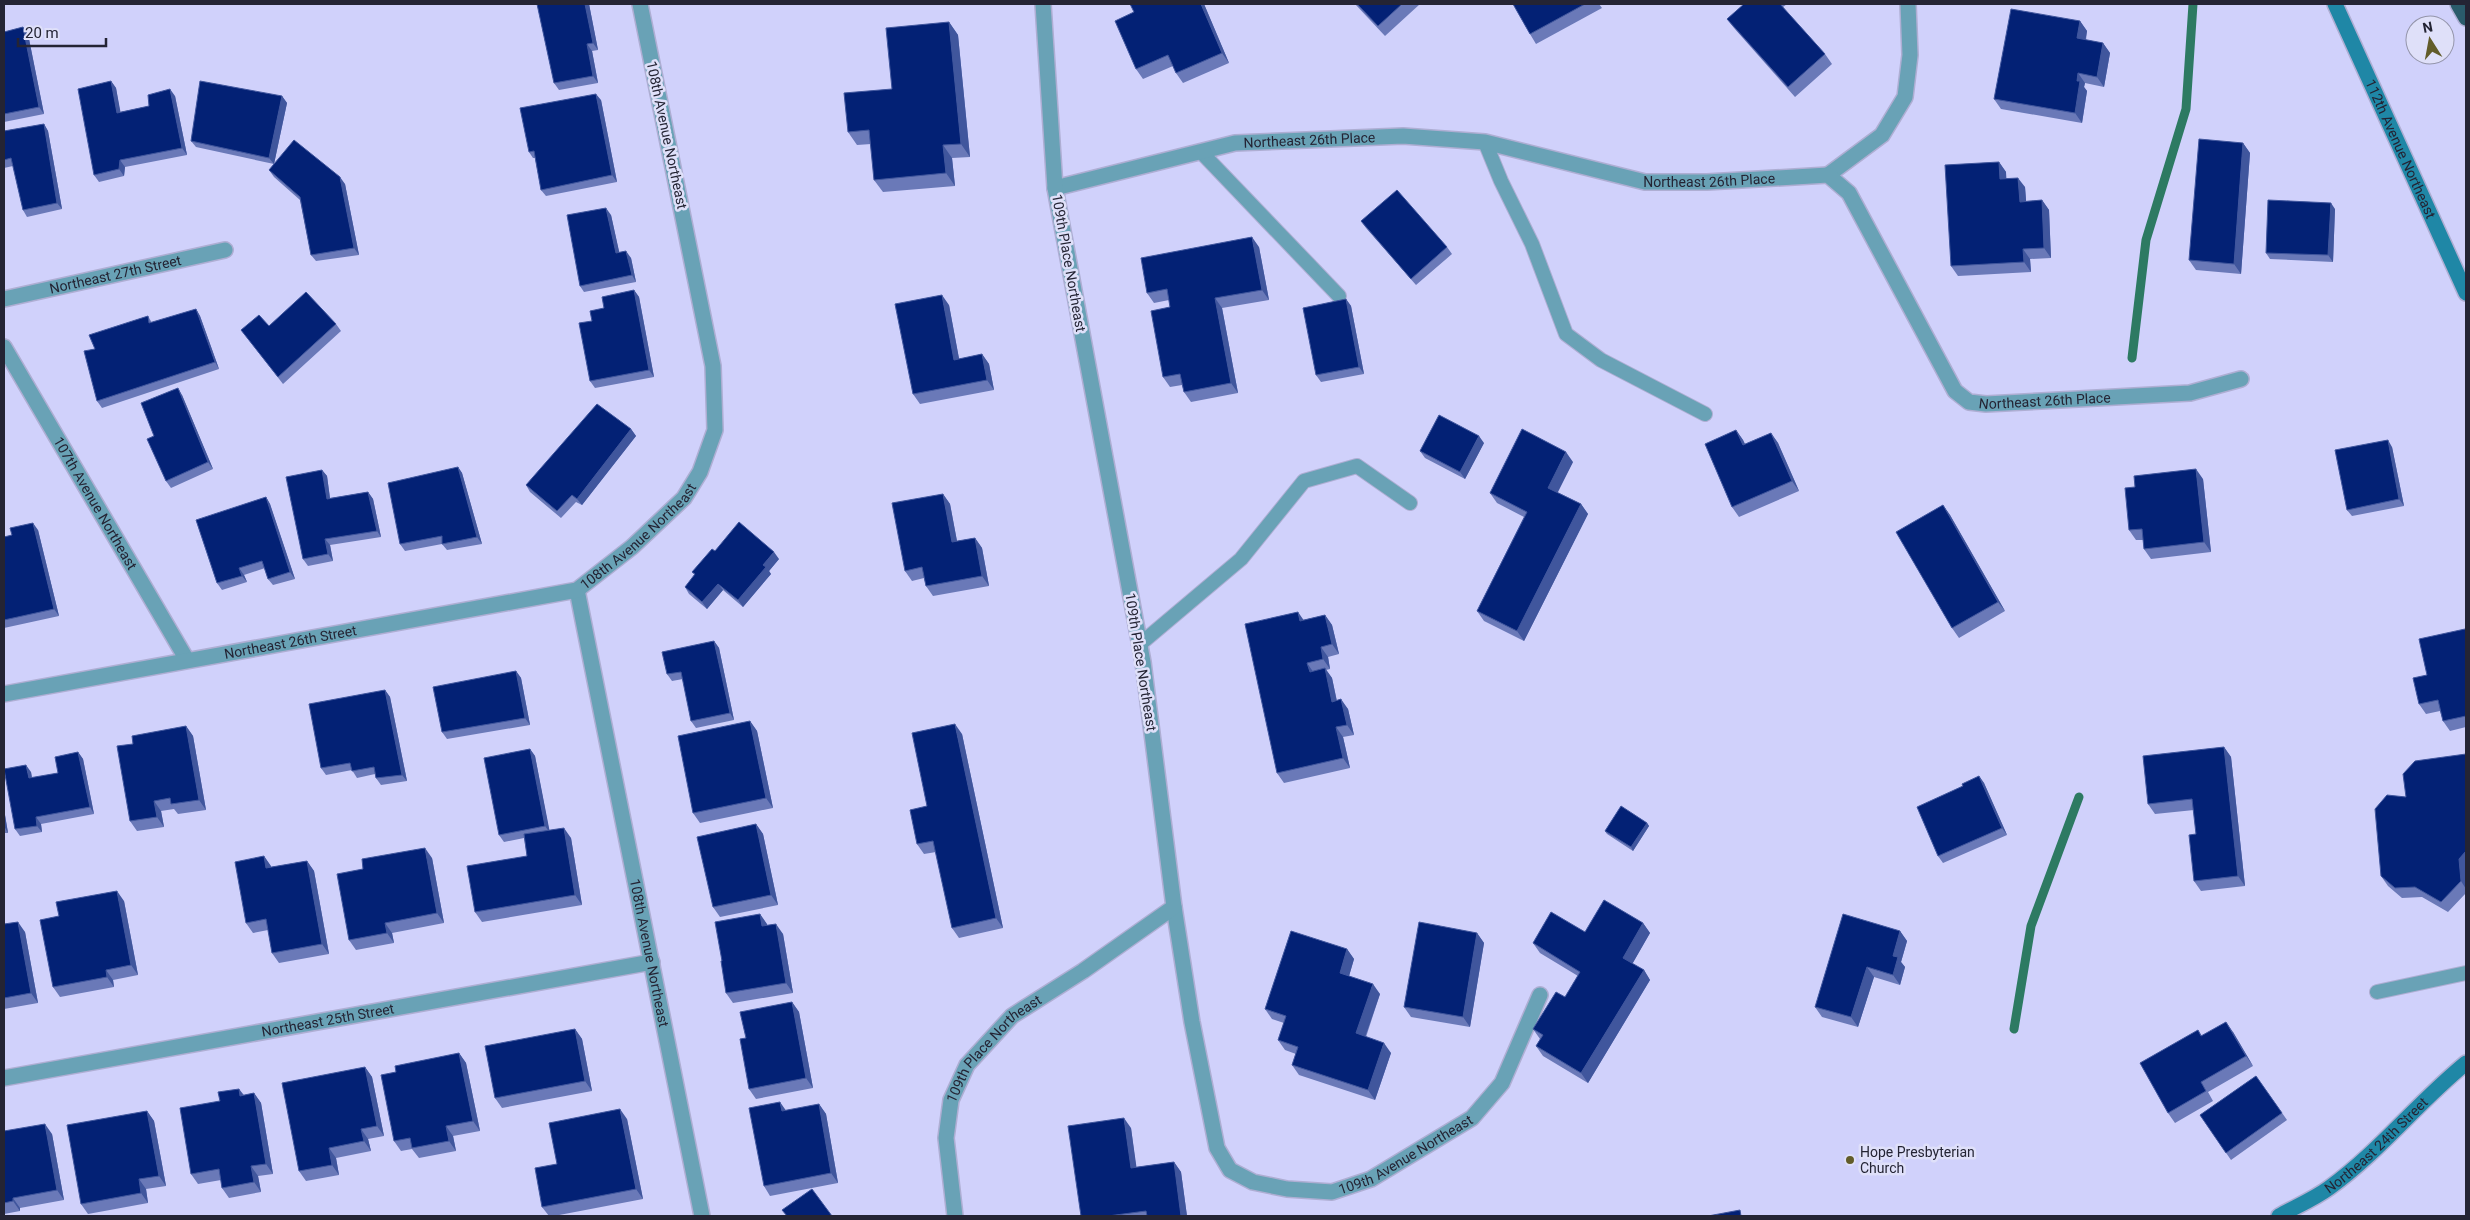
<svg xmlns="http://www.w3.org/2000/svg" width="2470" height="1220" font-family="Roboto,sans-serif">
	<rect width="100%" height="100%" fill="#d0d1fb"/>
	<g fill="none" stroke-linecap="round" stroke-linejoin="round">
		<path stroke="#2d7a62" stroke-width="9" d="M2132,358L2146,240L2186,109L2193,4
			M2014,1029L2031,926L2079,797"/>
		<defs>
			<path id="lane" d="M1485,142L1501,181L1532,244L1566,334L1601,360L1705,414
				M1201,152L1339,296
				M1139,645L1241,559L1304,481L1357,466L1410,503
				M2377,992L2466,973"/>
			<g id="street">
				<path d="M1828,175L1882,135L1905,97L1910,55L1908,4"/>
				<path id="s1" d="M1055,188L1235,143L1403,136L1485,142L1645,182H1707L1828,175L1849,193L1955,391L1969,402L1986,404L2190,393L2241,379"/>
				<path id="s2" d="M4,299L225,250"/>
				<path id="s3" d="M4,347L187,660"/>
				<path id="s4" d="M577,590L702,1216"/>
				<path id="s5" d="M4,694L577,590L632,547L684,498L700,472L715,430L713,366L640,4"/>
				<path id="s6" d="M1174,907L1192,1022L1217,1148L1230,1170L1253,1182L1287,1189L1332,1192L1371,1179L1472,1118L1502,1083L1540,995"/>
				<path id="s7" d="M4,1078L652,962"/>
				<path id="s8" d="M955,1216L946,1138L951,1100L967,1065L1012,1016L1083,971L1174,907L1143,662L1055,188L1043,4"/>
			</g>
			<g id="secondary">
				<path id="s9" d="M2335,4L2466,293"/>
				<path id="s10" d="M2279,1216C2295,1207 2314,1199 2329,1188C2379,1152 2418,1102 2466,1063"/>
			</g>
			<path id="highway" d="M2458,4L2466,18"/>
		</defs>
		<use href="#lane" stroke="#aeaed3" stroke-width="16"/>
		<use href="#street" stroke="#aeaed3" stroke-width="18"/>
		<use href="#secondary" stroke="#aeaed3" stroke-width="18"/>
		<use href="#highway" stroke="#aeaed3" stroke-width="18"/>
		<use href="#lane" stroke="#69a2b6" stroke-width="14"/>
		<use href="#street" stroke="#69a2b6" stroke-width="15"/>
		<use href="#secondary" stroke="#1f87a6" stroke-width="15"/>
		<use href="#highway" stroke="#2a5b6b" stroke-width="15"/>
	</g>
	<path fill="#6a79b8" d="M537,4H589L598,50L592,51L598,83L559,90L554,83Z
		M1204,4L1229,63L1183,83L1176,73L1173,66L1143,79L1136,69Z
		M1355,4H1420L1385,36Z
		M1513,4H1599L1602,8L1536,44L1530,34Z
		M1744,4H1787L1783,7L1825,54L1832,64L1795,97L1734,28L1727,19Z
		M2080,21L2087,31L2086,40L2103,43L2110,53L2104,87L2085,83L2084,87L2087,91L2082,123L2001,109L1994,99Z
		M949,22L958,35L970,157L952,158L955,186L883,192L874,180L871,144L857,145L848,132L892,89Z
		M23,27L28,34L44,114L4,122V32Z
		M111,81L116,88L120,112L149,106L175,96L187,155L125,167L124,176L99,182L94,175Z
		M282,96L287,103L274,164L345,184L359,255L316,261L311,255L300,200L274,177L269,170L274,164L196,147L191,141Z
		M601,100L617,182L546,196L541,190L535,158H533L529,152Z
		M44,124L48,131L62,209L27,217L23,210L13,166L4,168V131Z
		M2243,143L2250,153L2241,274L2196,270L2189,260Z
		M1999,162L2006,172V178L2025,187L2026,201L2042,200L2049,210L2051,258L2030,259L2031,272L1958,276L1951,266Z
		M2335,209L2333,262L2270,259L2266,253Z
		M611,215L619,252L631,258L636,282L584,292L580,286Z
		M1361,221L1447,247L1452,254L1416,285L1366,228Z
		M1259,247L1269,300L1222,308L1238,393L1191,402L1184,392L1182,385L1170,387L1163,377L1170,307L1169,300L1154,303L1147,293Z
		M634,290L639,297L654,377L595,388L590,381L592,321L604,308Z
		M1346,299L1351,306L1364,374L1321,382L1316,375Z
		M949,305L959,359L982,354L989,364L994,390L920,404L913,394Z
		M196,309L200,316L219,369L102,408L97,401L95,349L148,316L152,323Z
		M336,324L341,331L283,384L241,330L269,326Z
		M182,395L213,469L171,488L166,481L154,436Z
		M631,429L636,436L582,505L576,502L561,518L530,492L526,485Z
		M1736,430L1743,440L1745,444L1771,433L1778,443L1799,491L1739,517L1732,507Z
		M1484,443L1465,479L1425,458L1420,451Z
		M2392,447L2404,506L2352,516L2347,510Z
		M1573,462L1557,492L1581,504L1588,514L1524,641L1484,621L1477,611L1524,517L1497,503L1490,493Z
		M458,467L462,473L482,544L447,550L442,544L405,551L400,544Z
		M322,470L327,476L330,498L368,492L373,499L381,537L330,545L333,561L308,566L303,559Z
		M2203,479L2211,552L2151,559L2144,549L2143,540H2136L2129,530Z
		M943,494L950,504L957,541L975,538L982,548L989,586L933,596L926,586L924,578L912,581L905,571Z
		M266,497L270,504L295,579L273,585L268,579L265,568L244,575L247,582L222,590L217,583Z
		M1943,505L1950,515L2005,611L1959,638L1952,628Z
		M38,530L59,616L4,628V537Z
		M715,551L779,559L769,571L771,574L743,607L723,590L707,609L689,594L685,587L695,575L692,572Z
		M1325,615L1332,625L1339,654L1328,657L1330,669L1326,670L1332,678L1337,701L1348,709L1354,735L1343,737L1350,768L1284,783L1277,773L1303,620Z
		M2466,630V727L2450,731L2443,721L2440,711L2426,714L2419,704L2427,675Z
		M714,641L719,648L734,720L696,728L691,721L683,679L672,681L667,674Z
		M516,671L521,678L530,725L447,739L442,732Z
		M385,690L390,697L407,781L381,785L376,778L375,774L357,778L352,770L326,775L321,768Z
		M750,721L757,731L773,808L700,823L693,813Z
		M186,726L193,736L206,810L178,814L174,809L161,811L164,827L137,831L130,821L133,744Z
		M962,734L1003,928L959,938L952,928L936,852L924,854L917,844L927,806Z
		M2224,747L2231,757L2245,886L2201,891L2194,881L2196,834L2194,810L2155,814L2148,804Z
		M530,749L535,756L549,830L571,838L582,905L482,922L475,912L527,856L524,838L504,842L499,835Z
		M78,752L83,759L94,814L41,824L42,832L20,836L15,829L31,772L32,778L58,773Z
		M2466,754V893L2448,912L2422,897L2402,898L2388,886L2381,876L2406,797Z
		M1979,776L1984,783L2007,835L1943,863L1938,856L1963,786Z
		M4,809L8,833H4Z
		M1647,823L1649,826L1633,851L1607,834L1605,831Z
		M756,824L763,834L778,905L720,917L713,907Z
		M264,856L271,867L307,861L314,871L329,954L279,963L272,953L268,930L253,933L246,923Z
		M432,858L444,923L392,933L394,943L356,950L349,940L363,869Z
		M124,901L138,975L113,980L114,987L60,997L53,987L59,916Z
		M760,914L767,925L783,934L793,993L733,1003L726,993L722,961Z
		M1643,923L1650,933L1632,964L1644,970L1650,980L1588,1083L1543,1056L1536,1046L1540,1039L1533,1029L1565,997L1578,976L1540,953L1533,943L1585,932Z
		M4,924L25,932L38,1003L4,1009Z
		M1900,931L1907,941L1901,962L1905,967L1900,985L1874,977L1858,1027L1822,1017L1815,1007Z
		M1477,933L1484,943L1470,1027L1411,1017L1404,1007Z
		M1347,949L1354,959L1349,976L1380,994L1366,1037L1391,1053L1375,1100L1299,1075L1292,1065L1296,1054L1285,1050L1278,1040L1284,1023L1272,1019L1265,1009Z
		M792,1002L799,1012L813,1088L756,1099L749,1089L746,1038Z
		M575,1029L582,1039L592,1091L502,1108L495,1098Z
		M2198,1030L2202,1036L2233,1032L2253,1066L2208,1092L2213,1101L2175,1123L2168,1113Z
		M459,1053L466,1063L480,1131L453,1136L456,1151L419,1158L412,1149L401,1151L394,1141L396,1072Z
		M365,1067L372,1077L384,1136L368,1139L371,1151L336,1158L339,1175L306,1181L299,1171Z
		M2256,1076L2287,1120L2231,1160L2200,1115Z
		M239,1089L244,1095L254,1093L261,1103L273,1174L258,1176L261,1192L229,1198L222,1188L221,1180L198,1184L191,1174L220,1101Z
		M819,1104L826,1114L838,1183L770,1196L764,1186Z
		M147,1111L154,1121L166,1186L146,1189L148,1203L88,1214L81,1204Z
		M627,1119L643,1199L554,1216H549L542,1207L557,1164Z
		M1131,1128L1136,1167L1174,1162L1181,1172L1187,1216H1081Z
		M4,1131L52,1134L64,1200L20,1208V1211L4,1214Z"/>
	<path fill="#40569d" d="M585,4H589L598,50L593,43Z
		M1201,4H1204L1229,63L1222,53Z
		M2080,21L2087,31L2084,48L2077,38Z
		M949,22L958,35L970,157L961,144Z
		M23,27L28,34L44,114L39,107Z
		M2103,43L2110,53L2104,87L2097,77Z
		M587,44L592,51L598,83L593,76Z
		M2078,73L2085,83L2084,87L2087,91L2082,123L2075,113Z
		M111,81L116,88L122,120L117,113Z
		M170,89L175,96L187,155L182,148Z
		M596,94L601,100L617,182L612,175Z
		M282,96L287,103L274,164L269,158Z
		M44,124L48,131L62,209L57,203Z
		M2243,143L2250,153L2241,274L2234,264Z
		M943,145L952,158L955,186L946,173Z
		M120,160L125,167L124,176L119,169Z
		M1999,162L2006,172L2007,189L2000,179Z
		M340,177L345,184L359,255L354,248Z
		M2018,178L2025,187L2027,212L2020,202Z
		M2042,200L2049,210L2051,258L2044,248Z
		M2331,203L2335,209L2333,262L2328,255Z
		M606,208L611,215L621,260L616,253Z
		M1252,237L1259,247L1269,300L1262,290Z
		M2023,249L2030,259L2031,272L2024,262Z
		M626,251L631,258L636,282L632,275Z
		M634,290L639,297L654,377L649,370Z
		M942,295L949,305L961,369L954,360Z
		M1215,298L1222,308L1238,393L1231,383Z
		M1346,299L1351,306L1364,374L1359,367Z
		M196,309L200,316L219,369L215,362Z
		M982,354L989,364L994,390L987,380Z
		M178,388L182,395L213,469L208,462Z
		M631,429L636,436L582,505L577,499Z
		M1736,430L1743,440L1750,455L1743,445Z
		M1771,433L1778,443L1799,491L1792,481Z
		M1479,436L1484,443L1465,479L1460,472Z
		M2388,440L2392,447L2404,506L2399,499Z
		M1566,452L1573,462L1555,498L1548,488Z
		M458,467L462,473L482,544L477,537Z
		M2196,469L2203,479L2211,552L2204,542Z
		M322,470L327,476L331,506L327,499Z
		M368,492L373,499L381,537L377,531Z
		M943,494L950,504L959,552L952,542Z
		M266,497L270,504L295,579L290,572Z
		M1581,504L1588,514L1524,641L1517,631Z
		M1943,505L1950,515L2005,611L1998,602Z
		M33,523L38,530L59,616L54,609Z
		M975,538L982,548L989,586L982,576Z
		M325,539L330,545L333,561L328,554Z
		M774,552L779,559L769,571L771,574L743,607L738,600L763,565Z
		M239,568L244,575L247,582L242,576Z
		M718,584L723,590L707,609L702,602Z
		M1298,612L1305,622L1300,621Z
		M1325,615L1332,625L1339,654L1332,644Z
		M714,641L719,648L734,720L730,713Z
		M1321,647L1328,657L1330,669L1323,659Z
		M1307,663L1314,673L1310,672Z
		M1325,668L1332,678L1339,712L1332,702Z
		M516,671L521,678L530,725L525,718Z
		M385,690L390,697L407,781L402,775Z
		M1341,699L1348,709L1354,735L1347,725Z
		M750,721L757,731L773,808L766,798Z
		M955,724L962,734L1003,928L996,918Z
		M186,726L193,736L206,810L199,800Z
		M1336,727L1343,737L1350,768L1343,758Z
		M2224,747L2231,757L2245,886L2238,876Z
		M530,749L535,756L550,833L545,826Z
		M78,752L83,759L94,814L90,807Z
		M26,765L31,772L33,785L29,778Z
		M1979,776L1984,783L2007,835L2002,828Z
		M154,801L161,811L164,827L157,817Z
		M4,809L8,833L4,826Z
		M36,817L41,824L42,832L37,826Z
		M1647,823L1649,826L1633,851L1631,847Z
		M756,824L763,834L778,905L771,895Z
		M564,828L571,838L582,905L575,895Z
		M425,848L432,858L444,923L437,913Z
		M2466,851V889L2461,881L2459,859Z
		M264,856L271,866L273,878L266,868Z
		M307,861L314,871L329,954L322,944Z
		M117,891L124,901L138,975L131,965Z
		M760,914L767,924L769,936L762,926Z
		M18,922L25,932L38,1003L31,993Z
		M385,923L392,933L394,943L387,933Z
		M1643,923L1650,933L1630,968L1623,958Z
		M776,924L783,934L793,993L786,983Z
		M1900,931L1907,941L1901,962L1905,967L1900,985L1893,975V956Z
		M1477,933L1484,943L1470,1027L1463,1017Z
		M1347,949L1354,959L1347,983L1340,973Z
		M1867,967L1874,977L1858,1027L1851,1017Z
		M106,970L113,980L114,987L107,977Z
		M1644,970L1650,980L1588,1083L1581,1073Z
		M1373,984L1380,994L1363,1043L1356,1033Z
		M792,1002L799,1012L813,1088L806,1078Z
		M2226,1022L2233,1032L2253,1066L2246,1056Z
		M575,1029L582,1039L592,1091L585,1081Z
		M1384,1043L1391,1053L1375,1100L1368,1090Z
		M459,1053L466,1063L480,1131L473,1121Z
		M365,1067L372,1077L384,1136L377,1126Z
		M239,1089L246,1099L240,1096Z
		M254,1093L261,1103L273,1174L266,1164Z
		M780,1102L787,1112L782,1111Z
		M819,1104L826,1114L838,1183L831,1173Z
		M620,1109L627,1119L643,1199L636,1189Z
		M147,1111L154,1121L166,1186L159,1176Z
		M1124,1118L1131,1128L1138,1178L1131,1168Z
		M45,1124L52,1134L64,1200L57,1190Z
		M446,1126L453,1136L456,1151L449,1141Z
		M361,1129L368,1139L371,1151L364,1141Z
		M329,1148L336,1158L339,1175L332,1165Z
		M1174,1162L1181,1172L1187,1216H1181Z
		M251,1166L258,1176L261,1192L254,1182Z
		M139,1179L146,1189L148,1203L141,1193Z
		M13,1198L20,1208V1211L13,1201Z"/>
	<path fill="#032175" stroke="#40569d" d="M537,4H585L593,43L587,44L593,76L554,83Z
		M1130,4H1201L1222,53L1176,73L1168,55L1136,69L1115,21L1134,12Z
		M1357,4H1402L1378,26Z
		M1513,4H1585L1530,34Z
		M1744,4H1780L1825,54L1788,87L1727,19Z
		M2011,9L2080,21L2077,38L2103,43L2097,77L2078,73L2077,81H2080L2075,113L1994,99Z
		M949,22L961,144L943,145L946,173L874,180L869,130L848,132L844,93L892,89L886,28Z
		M23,27L39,107L4,114V32Z
		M111,81L117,113L149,106L148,95L170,89L182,148L120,160L119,169L94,175L78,89Z
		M200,81L282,96L269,158L191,141Z
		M596,94L612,175L541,190L534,151L529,152L520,108Z
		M44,124L57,203L23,210L11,158L4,160V131Z
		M2199,139L2243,143L2234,264L2189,260Z
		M294,140L340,177L354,248L311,255L300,197L269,170Z
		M1999,162L2000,179L2018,178L2020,202L2042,200L2044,248L2023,249L2024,262L1951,266L1945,165Z
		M1397,190L1447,247L1411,279L1361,221Z
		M2268,200L2331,203L2328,255L2266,253Z
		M606,208L616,253L626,251L632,275L580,286L567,215Z
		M1252,237L1262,290L1215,298L1231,383L1184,392L1180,374L1163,377L1151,311L1170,307L1167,289L1147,293L1141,258Z
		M634,290L649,370L590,381L579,323L592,321L590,311L604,308L602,297Z
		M306,292L336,324L278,377L241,330L259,315L269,326Z
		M942,295L954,360L982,354L987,380L913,394L895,304Z
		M1346,299L1359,367L1316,375L1303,308Z
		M196,309L215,362L97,401L84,351L95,349L89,335L148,316L149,323Z
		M178,388L208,462L166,481L147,439L154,436L141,403Z
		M597,404L631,429L577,499L572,495L557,511L526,485Z
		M1439,415L1479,436L1460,472L1420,451Z
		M1522,429L1566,452L1548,488L1581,504L1517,631L1477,611L1527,512L1490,493Z
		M1736,430L1743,445L1771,433L1792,481L1732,507L1705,444Z
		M2388,440L2399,499L2347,510L2335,450Z
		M458,467L477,537L442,544V536L400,544L388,483Z
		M2196,469L2204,542L2144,549L2142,529L2129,530L2125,488L2135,487L2134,476Z
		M322,470L327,499L368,492L377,531L325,539L328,554L303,559L286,477Z
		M943,494L952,542L975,538L982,576L926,586L922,567L905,571L892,503Z
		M266,497L290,572L268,579L262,561L239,568L242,576L217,583L196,520Z
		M1943,505L1998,602L1952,628L1896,532Z
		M739,522L774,552L763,565L766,567L738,600L718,584L702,602L685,587L695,574L692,572L712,549L715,551Z
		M33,523L54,609L4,620V537L12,535L10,528Z
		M1298,612L1300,621L1325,615L1332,644L1321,647L1323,659L1307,663L1310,672L1325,668L1332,702L1341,699L1347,725L1336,727L1343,758L1277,773L1245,624Z
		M2465,629L2466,632V716L2443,721L2438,700L2419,704L2413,678L2427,675L2419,639Z
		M714,641L730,713L691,721L681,672L667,674L662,652Z
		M516,671L525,718L442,732L433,687Z
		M385,690L402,775L376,778L374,767L352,771L350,763L321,768L309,704Z
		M750,721L766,798L693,813L678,736Z
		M955,724L996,918L952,928L933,841L917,844L910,810L927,806L912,733Z
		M186,726L199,800L171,804L170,798L154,801L157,817L130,821L117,746L133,744L132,736Z
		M2224,747L2238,876L2194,881L2189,835L2196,834L2192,799L2148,804L2143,756Z
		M530,749L545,826L499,835L484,758Z
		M78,752L90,807L36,817L37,826L15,829L4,769L26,765L29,778L58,773L55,757Z
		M2466,754V851L2459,859L2461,881L2441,902L2415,887L2395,888L2381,876L2375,809L2387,795L2406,797L2403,774L2415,761Z
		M1979,776L2002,828L1938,856L1917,807L1963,786L1962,784Z
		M1621,806L1647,823L1631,847L1605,831Z
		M756,824L771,895L713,907L697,837Z
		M564,828L575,895L475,912L467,866L527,856L524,834Z
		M425,848L437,913L385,923L387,933L349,940L337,874L363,869L362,859Z
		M264,856L266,868L307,861L322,944L272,953L266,919L246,923L235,862Z
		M117,891L131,965L106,970L107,977L53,987L40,920L59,916L56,902Z
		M1604,900L1643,923L1623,958L1644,970L1581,1073L1536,1046L1543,1035L1533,1029L1556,992L1565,997L1580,972L1533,943L1551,912L1585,932Z
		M760,914L762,926L776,924L786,983L726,993L721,961H722L715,922Z
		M1843,914L1900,931L1893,956L1898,957L1893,975L1867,967L1851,1017L1815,1007Z
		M18,922L31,993L4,998V924Z
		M1419,922L1477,933L1463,1017L1404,1007Z
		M1291,931L1347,949L1340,973L1373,984L1356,1033L1384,1043L1368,1090L1292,1065L1298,1047L1278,1040L1286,1016L1265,1009Z
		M792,1002L806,1078L749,1089L740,1039L746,1038L740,1012Z
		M2226,1022L2246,1056L2201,1082L2206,1091L2168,1113L2140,1063L2198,1030L2201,1036Z
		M575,1029L585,1081L495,1098L485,1046Z
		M459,1053L473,1121L446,1126L449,1141L412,1148L410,1138L394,1141L381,1075L396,1072L395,1066Z
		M365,1067L377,1126L361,1129L364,1141L329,1148L332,1165L299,1171L282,1083Z
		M2256,1076L2282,1113L2226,1153L2200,1115Z
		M239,1089L240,1096L254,1093L266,1164L251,1166L254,1182L222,1188L219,1169L191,1174L180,1108L220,1101L218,1092Z
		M780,1102L782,1111L819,1104L831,1173L764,1186L749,1108Z
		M620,1109L636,1189L542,1207L535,1168L557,1164L549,1123Z
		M147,1111L159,1176L139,1179L141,1193L81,1204L67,1125Z
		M1124,1118L1131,1168L1174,1162L1181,1216H1147L1146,1211L1108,1216H1081L1068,1126Z
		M45,1124L57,1190L13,1198V1201L4,1203V1131Z
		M812,1189L832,1216H787L782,1210Z
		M1740,1210L1741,1216H1708Z"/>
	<circle fill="#625c29" stroke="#dfe0f9" stroke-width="2" cx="1850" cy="1160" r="5"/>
	<g text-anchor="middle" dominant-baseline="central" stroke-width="5" stroke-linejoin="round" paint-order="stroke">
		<g font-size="14" fill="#242434" stroke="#dfe0f9">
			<text transform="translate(667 135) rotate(78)">108th Avenue Northeast</text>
			<text stroke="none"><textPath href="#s1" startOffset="260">Northeast 26th Place</textPath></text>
			<text stroke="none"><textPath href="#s9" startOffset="159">112th Avenue Northeast</textPath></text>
			<text stroke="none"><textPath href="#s1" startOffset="665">Northeast 26th Place</textPath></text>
			<text transform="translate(1069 263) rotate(80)">109th Place Northeast</text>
			<text stroke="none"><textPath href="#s2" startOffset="114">Northeast 27th Street</textPath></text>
			<text stroke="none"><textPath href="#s1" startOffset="1130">Northeast 26th Place</textPath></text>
			<text stroke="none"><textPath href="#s3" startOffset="181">107th Avenue Northeast</textPath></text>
			<text stroke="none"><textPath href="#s5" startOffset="664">108th Avenue Northeast</textPath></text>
			<text stroke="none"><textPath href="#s5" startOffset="291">Northeast 26th Street</textPath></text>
			<text transform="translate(1141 662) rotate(81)">109th Place Northeast</text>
			<text stroke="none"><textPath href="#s4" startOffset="370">108th Avenue Northeast</textPath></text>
			<text stroke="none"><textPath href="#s7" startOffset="329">Northeast 25th Street</textPath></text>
			<text stroke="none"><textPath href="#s8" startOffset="185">109th Place Northeast</textPath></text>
			<text stroke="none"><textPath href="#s10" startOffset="121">Northeast 24th Street</textPath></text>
			<text stroke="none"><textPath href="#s6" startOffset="459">109th Avenue Northeast</textPath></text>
		</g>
		<g font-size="14" fill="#242434" stroke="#dfe0f9" text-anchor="start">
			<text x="1860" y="1152">Hope Presbyterian<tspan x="1860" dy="16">Church</tspan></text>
		</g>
	</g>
	<rect width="2470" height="1220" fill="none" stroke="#242434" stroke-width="10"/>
	<g transform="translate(2430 40) rotate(349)"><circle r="24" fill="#dfe0f9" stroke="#9495aa"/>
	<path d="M0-4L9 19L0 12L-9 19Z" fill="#625c29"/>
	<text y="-8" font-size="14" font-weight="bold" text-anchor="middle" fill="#242434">N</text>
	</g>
	<path d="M18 38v8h88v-8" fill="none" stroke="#242434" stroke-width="2.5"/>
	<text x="25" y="38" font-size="15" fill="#242434" stroke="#dfe0f9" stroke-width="4" paint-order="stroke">20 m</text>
</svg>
